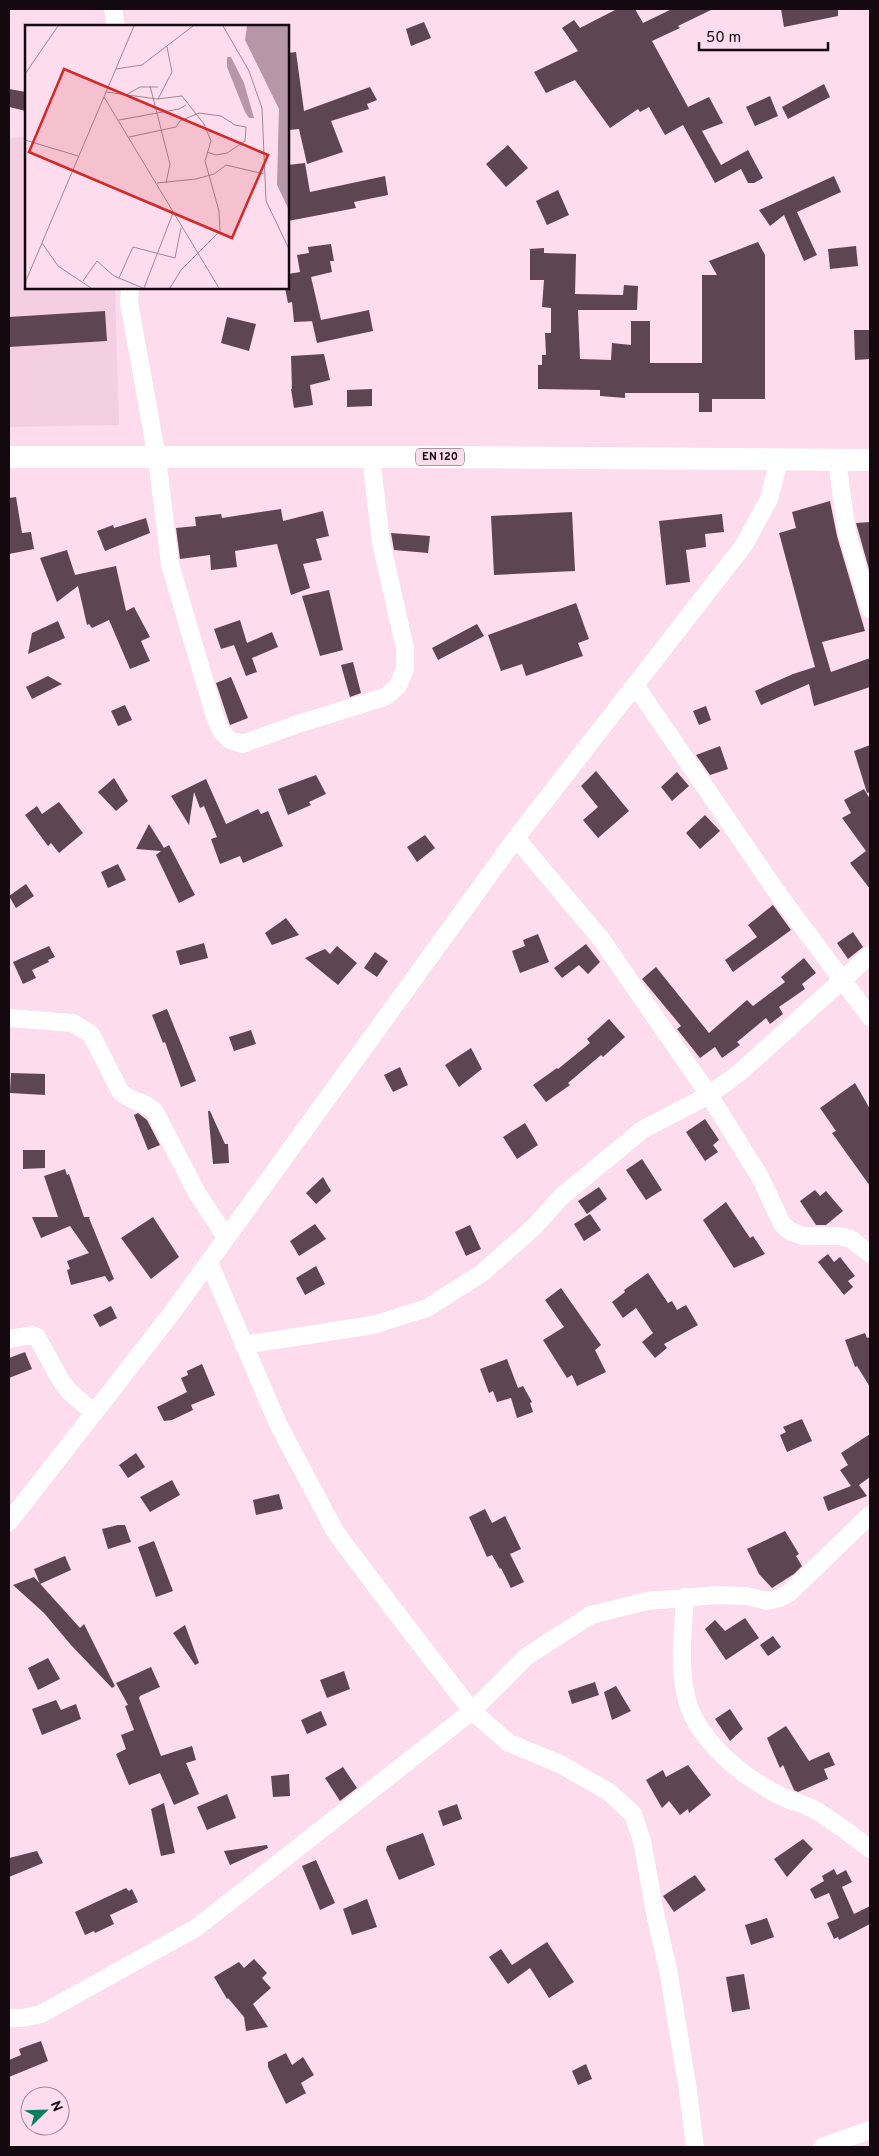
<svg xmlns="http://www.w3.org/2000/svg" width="879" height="2156" font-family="Overpass,sans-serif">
	<rect width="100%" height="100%" fill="#fcdced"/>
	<path fill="#f4cee2" d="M26,137V288H115L119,425L9,427V138Z"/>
	<path fill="#5e4552" d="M617,9H635L643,23L672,9H713L678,26L680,28L652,41L688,107L709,97L723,123L702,131L721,165L748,150L763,178L754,183H748L741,169L715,183L683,125L665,135L649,107L640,112L638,109L610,128L575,80L546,93L534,72L578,51L562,28L574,20L580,28Z
		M781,9H838V16L784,27Z
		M424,22L431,38L411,46L406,29Z
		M296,52L304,111L370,87L377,100L367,104L369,109L331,121L343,152L307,164L299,129L288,130V53Z
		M824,84L830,97L788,119L782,107Z
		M9,89L26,92V111L9,107Z
		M770,96L778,116L755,126L746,107Z
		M508,145L528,168L506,187L486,164Z
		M305,163L310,192L385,176L388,195L354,202L356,208L288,221V165Z
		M834,176L841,192L797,212L817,255L804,261L784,215L770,226L759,210Z
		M558,190L569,215L547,225L536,201Z
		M758,242L765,255V399H712V412H699V393H625V398L600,396V390L538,389V365H542V355H546L545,333H551V308L542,307L544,280H530V249L544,248V253L576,254L575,294L623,295L624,285L638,286L637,310H578L580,359L611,360L612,343L631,345V321H650V363H702V275H717L709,261Z
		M331,244L334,261H330L332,272L311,277L321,320L369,310L373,331L317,343L312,321H315L294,322L292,302L288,303L285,288H288V274L300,272L297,255L309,253L308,247Z
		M856,246L858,266L830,269L828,249Z
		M105,311L107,341L9,347V317Z
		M227,317L256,324L249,351L221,343Z
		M854,330H870V359L855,360Z
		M324,354L330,380L310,385L313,405L294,408L291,389H292L291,356Z
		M372,389V406L347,407V390Z
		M16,497L22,533L31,532L34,549L9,554V498Z
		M830,501L837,536L865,631L822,642L831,672L870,658V687L814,706L809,684L761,705L755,691L793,674L815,667L779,533L796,528L792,512Z
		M281,509L283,521L323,511L329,536L316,539L322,560L303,564L310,588L291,595L277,544L235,551L237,567L211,570L210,555L180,559L176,528L196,526L195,517L221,514L222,518Z
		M572,512L575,571L494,575L491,516Z
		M722,514L724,532L705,534L706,547L686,550L690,582L666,585L659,521Z
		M146,518L150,533L105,551L97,531L113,525L114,528Z
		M870,522V573L856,523Z
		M391,533L430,536L428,553L394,550Z
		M67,550L75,575L116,566L126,611L134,607L150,637L141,641L150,661L130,669L109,620L92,628L89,624L87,625L78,586L57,602L40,558Z
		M329,590L343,650L320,656L302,596Z
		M576,603L589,639L578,643L583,656L526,676L522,664L501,671L488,635Z
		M240,620L247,643L272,632L278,647L252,658L257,672L246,676L234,645L221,649L214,629Z
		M58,621L65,638L28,654L32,633Z
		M477,624L484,636L438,660L432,648Z
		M353,662L361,693L350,697L341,665Z
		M48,676L62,684L32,699L26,687Z
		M231,677L248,718L230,725L216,683Z
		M125,705L132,720L118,726L111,711Z
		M706,706L711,720L699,725L693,711Z
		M870,745V792L867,793L854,751Z
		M720,746L728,769L710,775L696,755Z
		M596,771L629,811L598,838L583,820L598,807L581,786Z
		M677,772L689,786L672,801L661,787Z
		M316,775L326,794L309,802L311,805L288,815L278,789Z
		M114,778L128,801L116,811L98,792Z
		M206,779L226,824L258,809L261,814L268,811L283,846L243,863L240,856L220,864L211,839L217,837L204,806L200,808L194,792L189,825L171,796Z
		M864,789L870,799V889L850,863L866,851L842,818L851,813L844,800Z
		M59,802L83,833L59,853L51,843L48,846L25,815L37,806L42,814Z
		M705,815L720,831L700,849L686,833Z
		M149,824L164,848L169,845L195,895L179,903L156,855L161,851L136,849Z
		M425,835L435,848L417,862L407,847Z
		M118,864L126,880L108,888L101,872Z
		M26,884L34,896L16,908L9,896Z
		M773,905L791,930L733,972L725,960L757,937L748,925Z
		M286,918L299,935L272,945L265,933Z
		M853,932L863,947L848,959L837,943Z
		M538,934L549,962L520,973L512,951L525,946L523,940Z
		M204,943L208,958L180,965L176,951Z
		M586,944L600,962L588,974L579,965L562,978L554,968Z
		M49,946L55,957L48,960L49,962L32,970L36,978L23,984L13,962Z
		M337,946L357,963L338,985L305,958L325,949L330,954Z
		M375,952L388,961L377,977L364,968Z
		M804,958L816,973L802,984L805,989L779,1007L783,1014L770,1024L766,1018L737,1042L740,1045L722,1058L715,1047L700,1058L677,1029L681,1026L642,979L656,967L709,1033L747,1000L753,1006L785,982L781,977Z
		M167,1009L196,1081L181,1087L165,1042L163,1043L152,1015Z
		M609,1019L625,1037L603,1057L601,1055L568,1083L570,1085L546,1102L533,1085L557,1068L558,1069L590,1043L587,1039Z
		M251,1030L256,1044L234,1051L229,1037Z
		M471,1048L482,1069L459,1087L445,1065Z
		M400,1067L408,1085L393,1092L384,1075Z
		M11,1073L45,1074V1095L10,1093Z
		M855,1083L870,1109V1186L832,1133L836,1131L820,1108Z
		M208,1111H210L225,1144H228L229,1163L213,1164Z
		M138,1113L147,1120L160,1145L148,1150L134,1115Z
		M705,1119L719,1140L713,1145L718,1152L705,1161L686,1132Z
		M525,1123L538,1145L517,1159L503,1137Z
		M23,1150H45V1168L23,1169Z
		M642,1159L662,1190L646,1200L626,1170Z
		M65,1169L67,1175L69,1174L84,1217H90L89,1218L114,1279L109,1282L105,1276L71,1285L67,1270L70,1269L67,1261L89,1253L70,1226L41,1238L32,1217H58L44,1176Z
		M323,1177L331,1191L316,1204L306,1193Z
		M599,1187L607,1199L587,1214L578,1201Z
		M815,1190L820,1196L826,1191L843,1211L826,1225H816L800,1201Z
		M726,1202L750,1238L753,1236L765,1254L734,1268L703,1220Z
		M590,1214L601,1230L584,1241L574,1224Z
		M153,1217L179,1257L151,1279L121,1238Z
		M315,1224L326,1239L299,1256L290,1241Z
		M470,1225L481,1249L466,1256L455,1232Z
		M828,1254L834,1262L840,1257L855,1276L848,1281L853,1287L844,1295L818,1262Z
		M316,1266L325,1284L305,1295L296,1278Z
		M648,1273L668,1303L672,1301L677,1310L686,1305L698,1325L664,1344L667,1348L655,1358L642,1342L653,1333L636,1308L623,1318L612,1302L625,1292L624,1290Z
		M561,1288L601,1345L595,1350L606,1372L577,1386L572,1375L567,1378L543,1340L564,1327L545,1300Z
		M111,1306L117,1318L100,1327L93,1315Z
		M865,1333L867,1338L870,1337V1387L857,1366L855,1367L845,1340Z
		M25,1352L32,1369L9,1378V1358Z
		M507,1359L518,1388L523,1386L532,1402L530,1403L533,1412L517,1418L511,1398L497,1402L493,1391L489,1393L480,1369Z
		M202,1364L215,1395L191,1405L193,1410L172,1420L164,1421L157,1407L187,1392L181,1378L188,1375L187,1371Z
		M802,1419L812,1441L787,1452L780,1435L786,1432L783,1427Z
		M870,1434V1477L859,1485L867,1496L828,1511L823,1497L851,1486L840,1470L848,1465L841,1453Z
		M136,1453L145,1467L128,1478L119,1465Z
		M172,1480L180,1495L150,1512L140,1497Z
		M279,1494L283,1509L256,1515L253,1500Z
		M485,1509L492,1523L505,1516L521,1549L510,1554L524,1582L511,1588L501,1568L500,1569L492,1555L487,1557L469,1517Z
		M118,1525H125L131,1542L108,1549L102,1529Z
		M785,1531L799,1554L796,1556L802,1566L794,1574L772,1588L759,1574L747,1549Z
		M154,1541L173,1591L156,1597L138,1547Z
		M65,1556L71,1570L40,1584L34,1569Z
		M34,1577L80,1628L84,1624L115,1686L112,1688L71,1645L44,1613L13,1585Z
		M745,1618L759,1638L726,1660L705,1629L715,1620L725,1631Z
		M185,1625L199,1663L195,1665L173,1633Z
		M773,1636L781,1647L768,1656L760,1645Z
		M48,1658L60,1679L38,1690L28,1668Z
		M151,1667L160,1687L140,1696L139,1698L161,1756L192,1746L196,1760L186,1763L199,1794L174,1805L160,1773L129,1785L116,1754L126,1749L121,1735L134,1730L125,1706L128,1705L116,1683Z
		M344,1671L350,1689L327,1698L320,1680Z
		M595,1682L599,1695L572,1704L568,1691Z
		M616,1686L631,1711L612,1720L604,1692Z
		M56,1700L61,1710L76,1704L81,1719L42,1735L32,1709Z
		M730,1709L743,1729L730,1741L715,1719Z
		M321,1711L327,1725L307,1734L301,1720Z
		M786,1726L809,1761L829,1752L835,1765L824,1769L828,1779L798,1792L794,1790L783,1765L780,1768L767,1738Z
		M688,1765L711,1795L689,1813L688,1809L680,1815L669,1801L662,1808L646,1780L663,1770L666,1777Z
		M343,1767L357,1788L340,1801L325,1778Z
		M289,1774L290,1796L273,1797L271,1776Z
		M227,1794L236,1818L207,1830L197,1807Z
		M164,1803L175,1853L161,1856L151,1809Z
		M457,1804L462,1819L443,1826L438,1811Z
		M423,1833L435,1865L399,1880L386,1850L387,1846Z
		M803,1839L813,1849L787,1877L774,1859Z
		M267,1845L268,1848L230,1865L224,1851Z
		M37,1851L43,1863L9,1877V1858Z
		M316,1860L335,1903L320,1910L302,1866Z
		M834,1869L837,1875L846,1870L852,1882L842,1887L854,1914L870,1906V1924L839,1940L838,1937L834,1939L827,1923L839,1918L829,1893L815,1899L810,1889L824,1881L822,1876Z
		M695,1875L706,1890L674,1912L663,1896Z
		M126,1888L129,1891L132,1889L138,1902L110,1915L114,1924L95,1933L94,1931L85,1935L75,1912Z
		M367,1899L377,1927L352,1935L343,1909Z
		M767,1918L774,1937L751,1945L745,1925Z
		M547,1942L574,1982L549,1998L530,1968L508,1984L489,1957L501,1949L512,1965Z
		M254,1959L267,1973L262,1978L271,1988L253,2004L268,2027L246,2031L244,2017L228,1998L227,1999L214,1977L239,1962L244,1968Z
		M744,1974L750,2009L732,2012L726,1977Z
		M41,2041L48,2061L9,2077V2060L21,2055L19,2049Z
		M286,2053L292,2065L303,2057L314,2075L301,2083L306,2093L286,2104L268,2067V2062Z
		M586,2064L592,2079L578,2085L572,2071Z"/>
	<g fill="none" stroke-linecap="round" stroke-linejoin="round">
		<path stroke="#fff" stroke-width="18" d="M113,9L116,26
			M130,288L129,302L157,458L170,564L216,720L222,732L230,740L242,744L295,725L385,697L398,686L405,669V648L381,542L371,457
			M837,461L847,533L870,609
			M635,685L781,898L870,1017
			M516,838L601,939L709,1095L760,1177L782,1224L790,1231L803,1236H839L851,1239L870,1254
			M9,1018L73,1023L91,1034L120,1091C132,1104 147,1100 156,1114L197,1193L226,1237
			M209,1262L278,1424L336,1533L391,1606L472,1711L509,1743L560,1764L609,1792L633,1814L642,1841L656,1918L668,1969L688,2091L695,2147
			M9,1339L32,1335L37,1337L61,1381L70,1392L94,1413
			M244,1345L373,1325L427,1308L482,1273L534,1227L561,1197L642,1130L709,1095L739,1073L870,955
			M9,1522L171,1314L516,838L744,545L769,499L779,461
			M685,1597C683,1629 679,1661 685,1692C693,1738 743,1778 783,1797C793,1802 805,1804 815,1810C834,1821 852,1835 870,1849
			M9,2018H22L41,2014L196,1928L472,1711L527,1656L591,1615L647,1601L717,1595L747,1596L767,1601L780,1598L789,1593L870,1515
			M822,2147L870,2130"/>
		<path stroke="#fff" stroke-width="22" d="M9,457H440L870,460"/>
	</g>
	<g text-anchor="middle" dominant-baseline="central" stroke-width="5" stroke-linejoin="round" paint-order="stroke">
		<rect fill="#fcdced" stroke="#594851" stroke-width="1" x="416" y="448.5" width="48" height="17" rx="4"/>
		<g font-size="11" font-weight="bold" fill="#13090e">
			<text x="440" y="457">EN 120</text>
		</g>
	</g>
	<g transform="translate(25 25)">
		<rect width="264" height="264" fill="#fcdced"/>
		<path d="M222,1H264V185L252,160L254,84L220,15ZM202,32H206L219,58L229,93H224L220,87L202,42Z" fill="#b597a7"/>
		<path fill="none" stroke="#9f8894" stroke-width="1" d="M198,1L224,46L237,83L241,176L264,224M91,44L117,40L168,1M0,49L33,1M125,61L145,139L141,158M81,67L132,74L157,71L179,99L186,116L180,136L194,186L195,206L156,245L145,263M101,70L115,62H133M79,72L194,263M133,74L147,47L142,22M94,95L154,84L161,80M104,112L151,102L155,96L174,88L196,91L210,100L221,102L220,116L202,128L191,130L182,127M0,115L53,131M132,158L171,154L189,149L201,140L239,149M17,218L33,241L66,263M94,253L108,222L150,233L156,203M58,256L72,236L89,251L118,263M0,258L109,1M119,263L148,188"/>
		<path fill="#d62828" fill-opacity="0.15" stroke="#d62828" stroke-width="2.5" d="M39,44L243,130L207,213L4,127Z"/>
		<rect width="264" height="264" fill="none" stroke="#13090e" stroke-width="2.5"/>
	</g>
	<rect width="879" height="2156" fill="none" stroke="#13090e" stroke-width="20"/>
	<g transform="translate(45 2111) rotate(67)"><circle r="24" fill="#fcdced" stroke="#9f8894"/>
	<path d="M0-4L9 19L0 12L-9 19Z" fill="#097f5d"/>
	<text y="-8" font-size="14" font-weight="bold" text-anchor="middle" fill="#13090e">N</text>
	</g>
	<path d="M699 42v8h129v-8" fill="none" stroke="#13090e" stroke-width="2.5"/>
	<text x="706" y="42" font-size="15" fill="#13090e" stroke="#fcdced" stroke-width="4" paint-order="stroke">50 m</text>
</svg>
